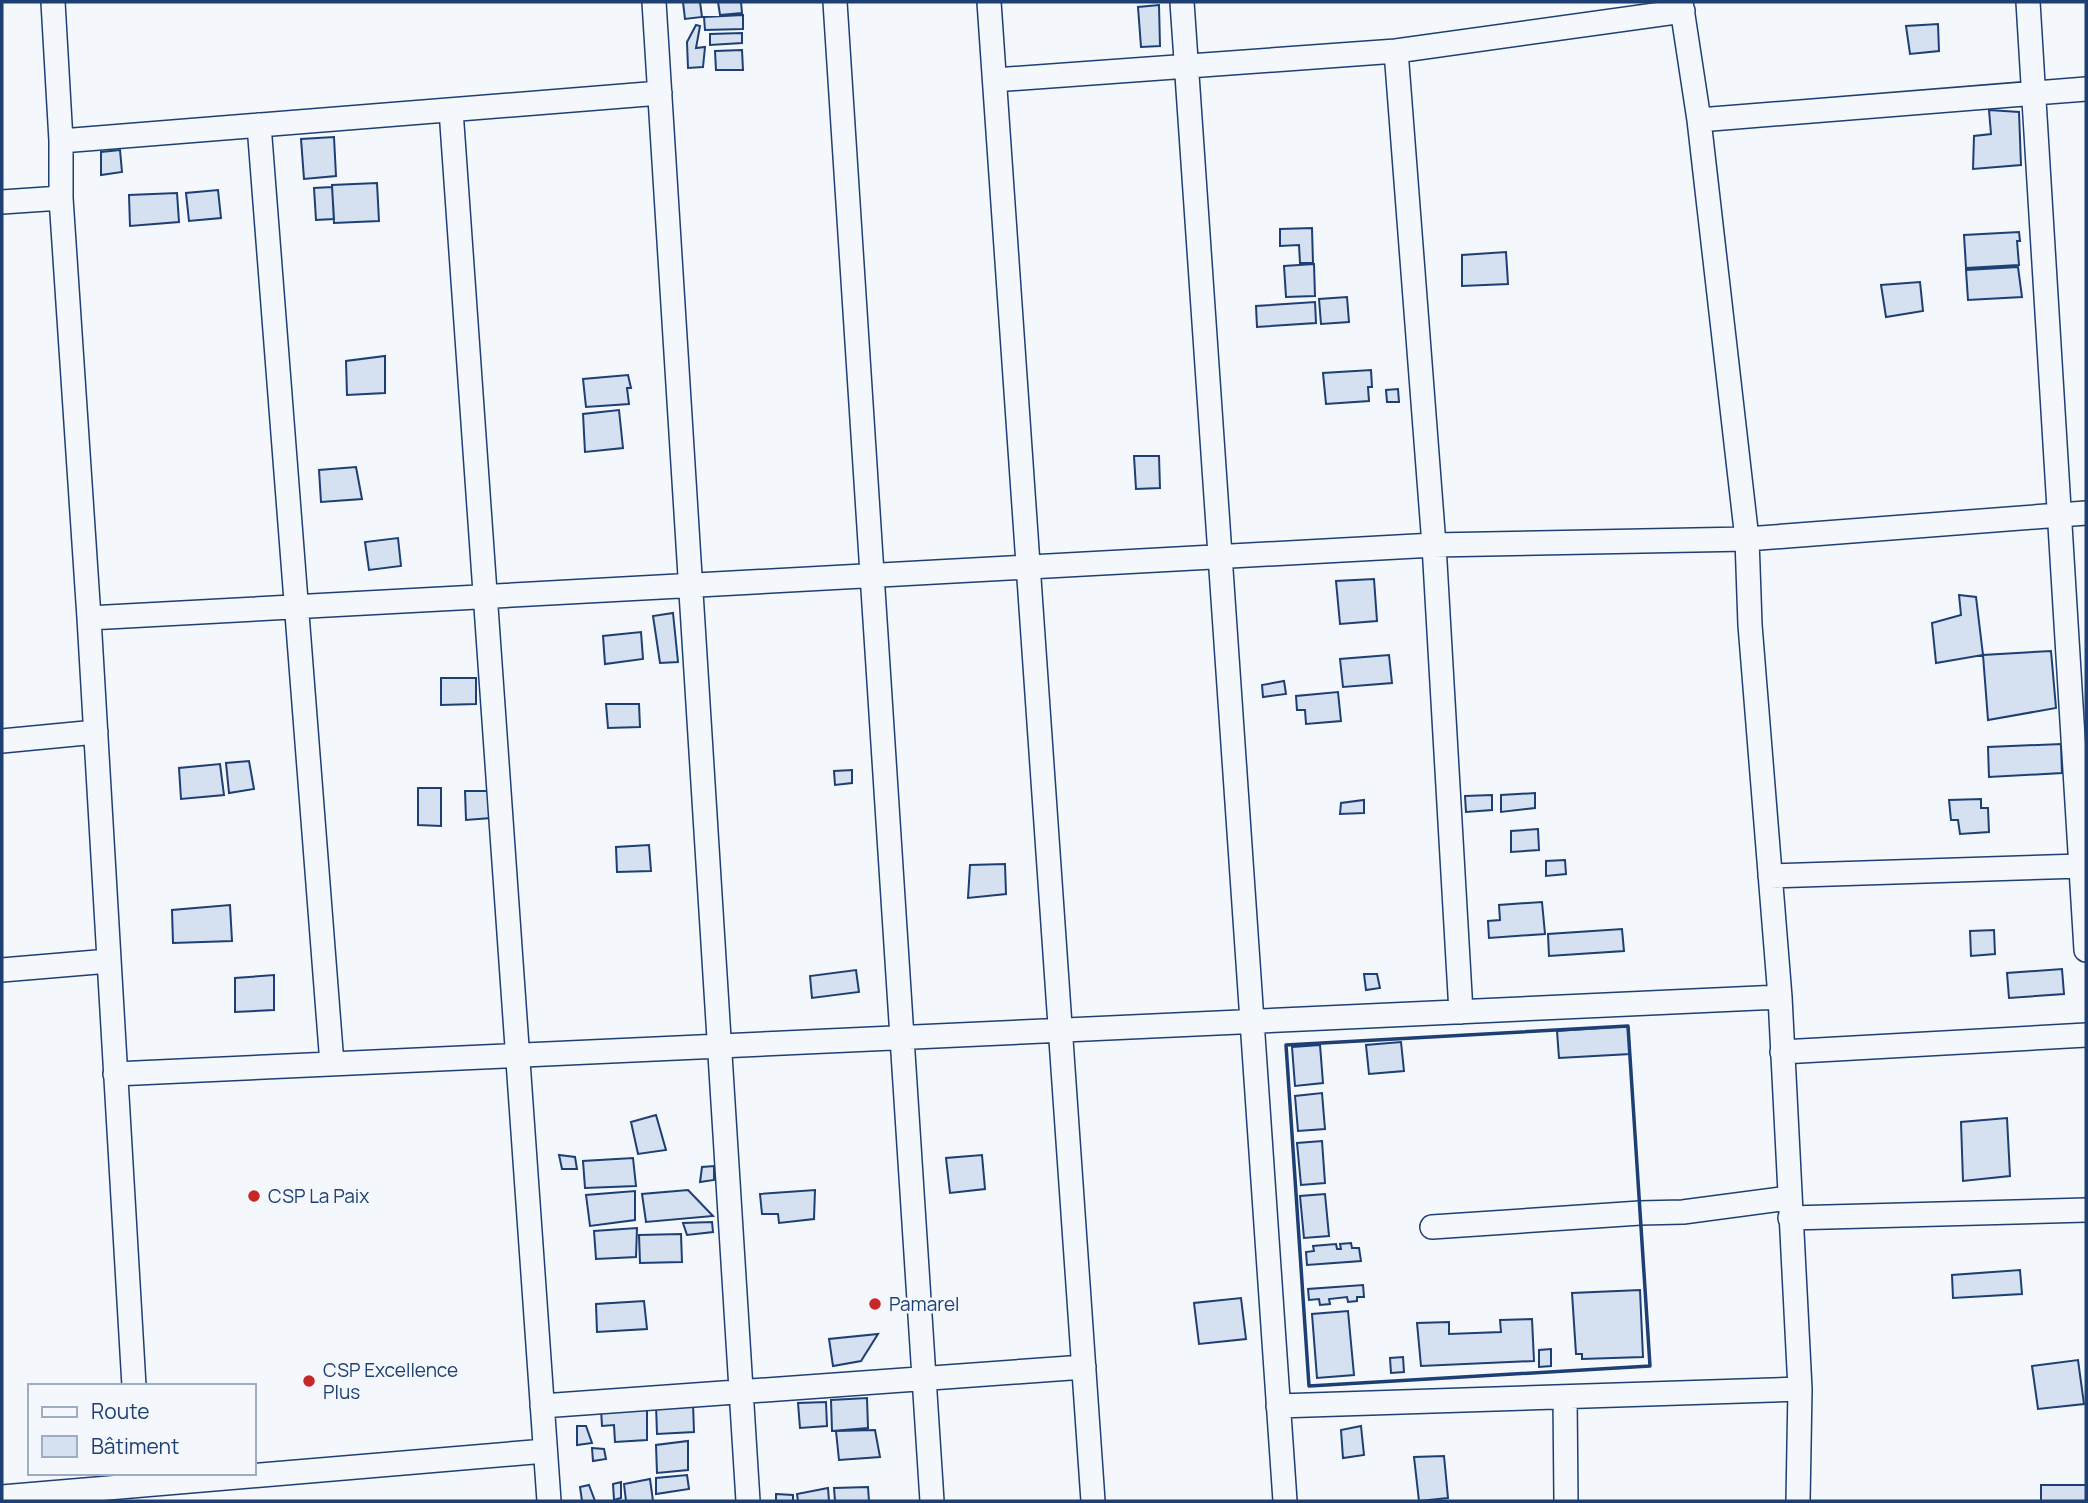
<svg xmlns="http://www.w3.org/2000/svg" width="2088" height="1503" font-family="Manrope,sans-serif">
	<rect width="100%" height="100%" fill="#f4f7fb"/>
	<path fill="#d5e0f0" stroke="#1d3f73" stroke-width="2" d="M683,2H700L702,17L685,19Z
		M718,2H741L742,13L720,15Z
		M1159,5L1160,46L1141,47L1138,7Z
		M743,15V29L705,30L704,17Z
		M1938,24L1939,51L1910,54L1906,26Z
		M696,25L700,26L696,48L705,47L703,67L688,68L687,42Z
		M742,33V43L710,45V34Z
		M742,50L743,70H716L715,51Z
		M1989,110L2019,112L2021,165L1973,169L1974,136L1991,134Z
		M334,137L336,176L304,179L301,139Z
		M120,150L122,172L101,175V152Z
		M377,183L379,221L334,223L332,185Z
		M332,187L334,219L316,220L314,188Z
		M218,190L221,218L189,221L186,193Z
		M177,193L179,222L130,226L129,195Z
		M1312,228L1313,263H1300L1299,245L1280,246V229Z
		M2019,232L2020,241H2017L2019,265L1966,268L1964,235Z
		M1506,252L1508,284L1462,286V255Z
		M1314,264L1315,296L1286,297L1284,266Z
		M2018,267L2022,297L1968,300L1966,270Z
		M1920,282L1923,311L1886,317L1881,285Z
		M1347,297L1349,322L1321,324L1319,299Z
		M1315,302L1316,323L1257,327L1256,306Z
		M385,356V393L347,395L346,361Z
		M1371,370L1372,387H1368L1369,401L1326,404L1323,373Z
		M628,375L631,388H627L629,404L586,407L583,379Z
		M1398,389L1399,402H1387L1386,390Z
		M619,410L623,448L585,452L583,414Z
		M1134,456H1159L1160,488L1136,489Z
		M356,467L362,499L321,502L319,470Z
		M398,538L401,566L369,570L365,542Z
		M1374,579L1377,621L1340,624L1336,581Z
		M1959,595L1976,597L1983,655L1936,663L1932,623L1961,615Z
		M673,613L678,662L660,663L653,616Z
		M641,632L643,659L605,664L603,636Z
		M2051,651L2056,708L1988,720L1983,655Z
		M1389,655L1392,683L1343,687L1340,659Z
		M441,678H476V704L441,705Z
		M1284,681L1286,694L1263,697L1262,685Z
		M1338,692L1341,721L1306,724L1305,710H1297L1296,696Z
		M606,704H639L640,727L608,728Z
		M2061,744L2062,773L1989,777L1988,747Z
		M249,761L254,789L229,793L226,763Z
		M220,764L224,795L181,799L179,768Z
		M852,770V783L835,785L834,771Z
		M418,788H441V826L418,825Z
		M465,791H491V818L466,820Z
		M1535,793V808L1501,812V795Z
		M1492,795V810L1466,812L1465,796Z
		M1981,799V808H1988L1989,832L1960,834L1958,820H1951L1949,800Z
		M1364,800V813L1340,814L1341,803Z
		M1538,829L1539,850L1511,852V831Z
		M649,845L651,871L617,872L616,847Z
		M1565,860L1566,874L1546,876V861Z
		M1005,864L1006,894L968,898L970,865Z
		M1542,902L1545,934L1489,938L1488,921L1500,920L1499,905Z
		M230,905L232,941L173,943L172,910Z
		M1622,929L1624,951L1549,956L1548,934Z
		M1994,930L1995,954L1971,956L1970,931Z
		M2062,969L2064,994L2009,998L2007,973Z
		M856,970L859,992L812,998L810,976Z
		M1364,974H1377L1380,988L1366,990Z
		M274,975V1010L235,1012V978Z
		M1628,1026L1630,1054L1559,1058L1557,1031Z
		M1401,1042L1404,1071L1369,1074L1366,1045Z
		M1320,1045L1323,1083L1295,1086L1292,1047Z
		M1322,1093L1325,1129L1298,1131L1295,1096Z
		M656,1115L666,1150L638,1154L631,1122Z
		M2007,1118L2010,1176L1963,1181L1961,1122Z
		M1322,1141L1325,1183L1301,1185L1297,1143Z
		M559,1155L575,1157L577,1169H562Z
		M982,1155L985,1189L950,1193L946,1158Z
		M633,1158L636,1186L585,1188L583,1161Z
		M714,1166V1180L700,1182L702,1167Z
		M688,1190L713,1216L646,1222L642,1194Z
		M815,1190L814,1219L779,1223L778,1214H762L760,1194Z
		M635,1191V1220L590,1226L586,1195Z
		M1325,1194L1329,1236L1304,1238L1300,1196Z
		M712,1222L713,1232L687,1235L683,1223Z
		M637,1228L636,1257L596,1259L594,1231Z
		M681,1234L682,1262L640,1263L639,1235Z
		M1351,1243L1352,1248H1359L1361,1261L1307,1265L1306,1252L1314,1251L1313,1246L1336,1244L1337,1249H1341L1340,1244Z
		M2020,1270L2022,1294L1953,1298L1952,1275Z
		M1363,1285L1364,1297H1357V1301L1348,1302L1347,1297L1329,1299L1330,1304L1320,1305L1319,1299L1309,1300L1308,1289Z
		M1640,1290L1643,1357L1582,1359V1354H1576L1572,1293Z
		M1241,1298L1246,1339L1199,1344L1194,1303Z
		M644,1301L647,1329L597,1332L596,1304Z
		M1348,1311L1354,1375L1317,1378L1312,1314Z
		M1532,1319L1534,1361L1421,1366L1417,1323L1449,1322V1334L1501,1332L1500,1320Z
		M878,1334L861,1361L833,1366L829,1339Z
		M1551,1349V1366L1539,1367V1350Z
		M1403,1357L1404,1372L1391,1373L1390,1358Z
		M2078,1360L2084,1404L2038,1409L2032,1366Z
		M867,1398L868,1428L832,1431L831,1400Z
		M826,1402L827,1426L800,1428L798,1403Z
		M693,1403L694,1432L657,1434L656,1405Z
		M647,1405V1440L615,1442L614,1425L602,1426L601,1409Z
		M577,1426H586L592,1443L577,1445Z
		M1361,1426L1364,1455L1343,1458L1341,1430Z
		M875,1430L880,1457L839,1460L836,1431Z
		M688,1441V1470L657,1473L656,1445Z
		M592,1448L604,1449L606,1459L593,1461Z
		M1444,1456L1448,1498L1419,1501L1414,1457Z
		M687,1475L689,1489L656,1494V1478Z
		M650,1479L653,1501H626L624,1484Z
		M621,1482V1498L614,1500L613,1484Z
		M589,1485L595,1501H582L580,1487Z
		M2041,1485H2086V1501H2041Z
		M868,1487L869,1501H835L834,1488Z
		M828,1488L829,1501H798L797,1494Z
		M776,1494L793,1495V1501H776Z"/>
	<g fill="none" stroke-linecap="round" stroke-linejoin="round">
		<defs>
			<path id="minor" d="M53,2L61,141V198L89,618L134,1386
				M654,2L748,1501
				M835,2L932,1501
				M989,2L1093,1501
				M1182,2L1285,1501
				M1681,2L1699,120L1747,539L1750,625L1780,997L1800,1389L1798,1501
				M2028,2L2086,950
				M1396,51L1434,545L1461,1012
				M995,80L1396,51L1683,11
				M451,110L549,1501
				M1699,120L2086,89
				M259,125L332,1064
				M61,141L660,93
				M2,202L61,198
				M89,618L1434,545L1747,539L2086,513
				M2,741L96,732
				M1770,876L2081,866
				M2,970L109,961
				M1782,1052L2086,1035
				M115,1074L1780,997
				M1790,1218L2086,1210
				M1432,1227L1640,1213L1683,1212L1788,1198
				M1565,1397L1566,1501
				M542,1406L1084,1367
				M1278,1406L1800,1389
				M2,1497L545,1451"/>
		</defs>
		<use href="#minor" stroke="#1d3f73" stroke-width="26"/>
		<use href="#minor" stroke="#f4f7fb" stroke-width="23"/>
		<path stroke="#1d3f73" stroke-width="3.5" d="M1628,1026L1650,1366L1309,1386L1286,1045Z"/>
	</g>
	<g fill="#c62828" stroke="#f4f7fb" stroke-width="2.5">
		<circle cx="254" cy="1196" r="7"/>
		<circle cx="875" cy="1304" r="7"/>
		<circle cx="309" cy="1381" r="7"/>
	</g>
	<g text-anchor="middle" dominant-baseline="central" stroke-width="5" stroke-linejoin="round" paint-order="stroke">
		<g font-size="19" fill="#1d3f73" stroke="#f4f7fb" text-anchor="start">
			<text x="268" y="1196">CSP La Paix</text>
			<text x="889" y="1304">Pamarel</text>
			<text x="323" y="1370">CSP Excellence<tspan x="323" dy="22">Plus</tspan></text>
		</g>
	</g>
	<rect width="2088" height="1503" fill="none" stroke="#1d3f73" stroke-width="7"/>
	<rect x="28" y="1384" width="228" height="91" fill="#f4f7fb" stroke="#9eadc5" stroke-width="2"/>
	<rect x="42" y="1407" width="35" height="10" fill="#f4f7fb" stroke="#9eadc5" stroke-width="2"/>
	<text x="91" y="1419" font-size="21" fill="#1d3f73">Route</text>
	<rect x="42" y="1436" width="35" height="21" fill="#d5e0f0" stroke="#9eadc5" stroke-width="2"/>
	<text x="91" y="1454" font-size="21" fill="#1d3f73">Bâtiment</text>
</svg>
